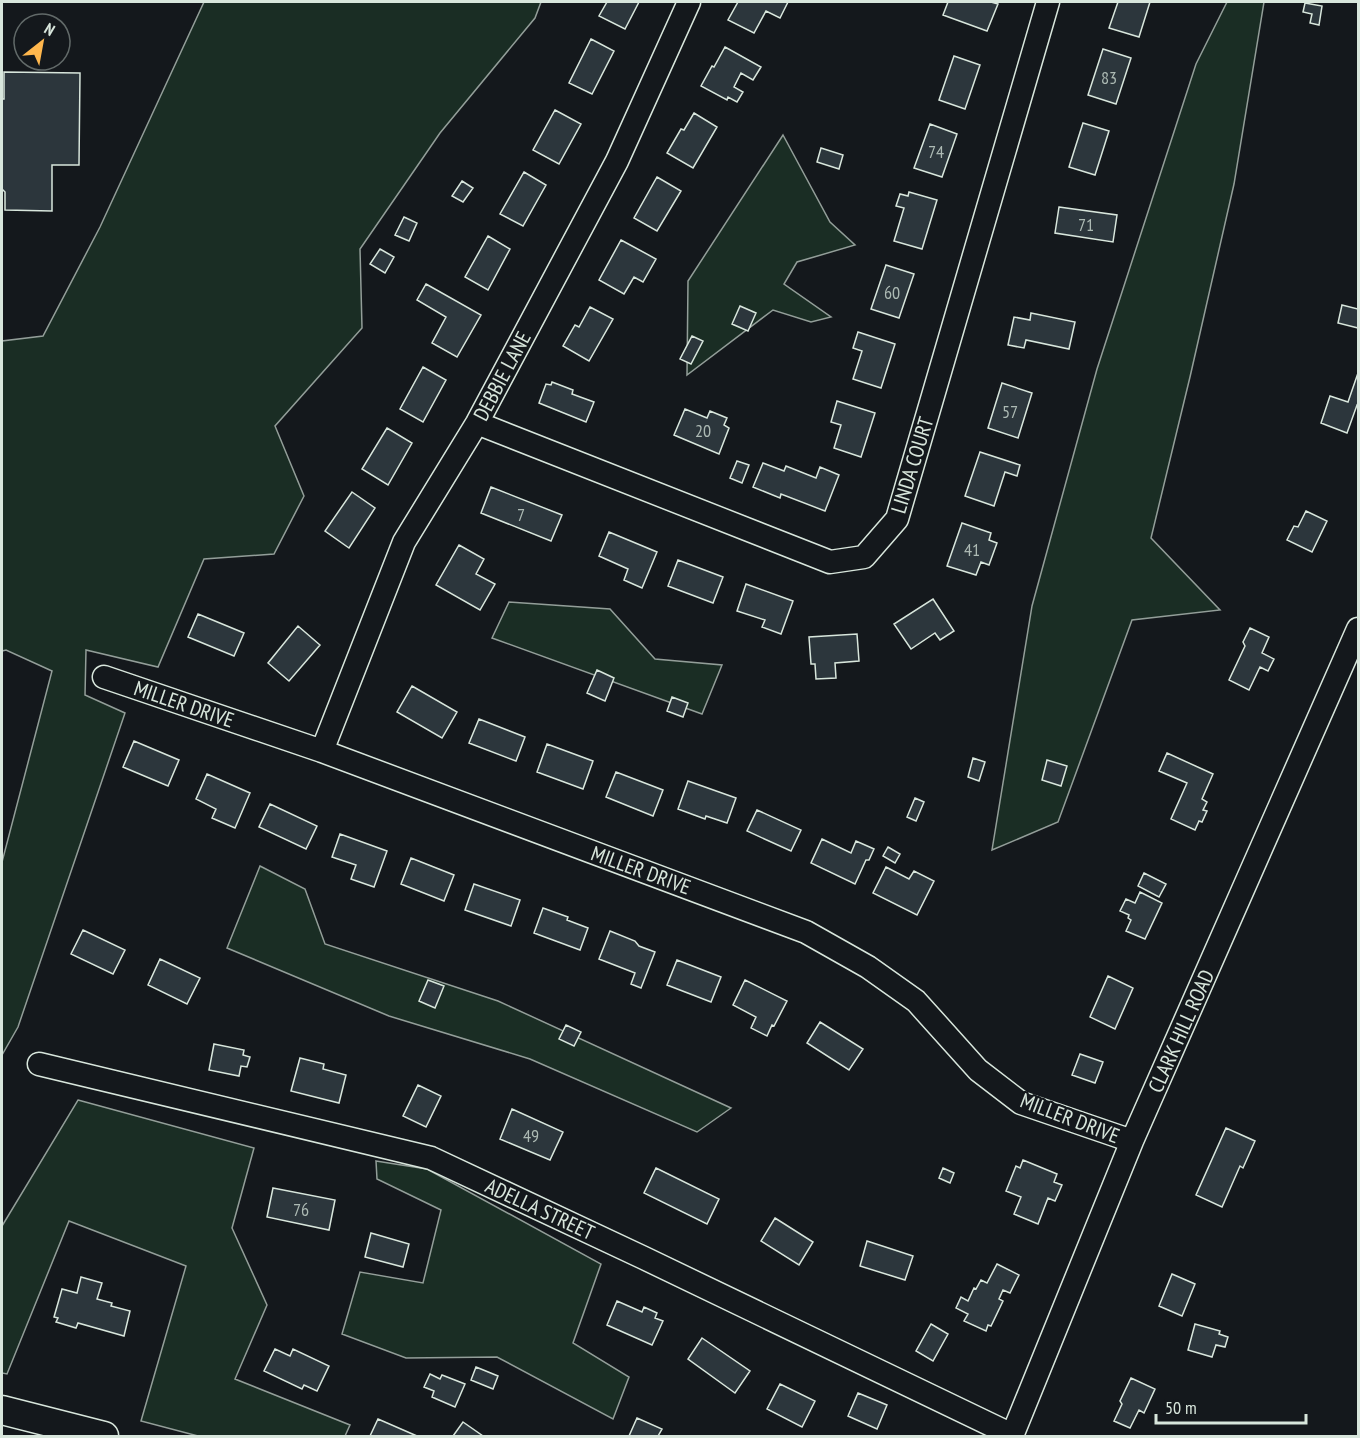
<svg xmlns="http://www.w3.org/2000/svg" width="1360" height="1438" font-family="'PT Sans Narrow',sans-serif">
	<rect width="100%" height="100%" fill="#14181c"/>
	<path fill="#1a2d24" stroke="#939e99" stroke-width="1.5" d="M204,2H541L535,18L440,133L360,249L362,328L275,426L304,496L274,554L204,559L158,667L86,650L85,695L125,713L18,1027L2,1055V862L52,671L6,650L2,651V341L43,336L100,227Z
		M1227,2H1264L1234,184L1190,377L1151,538L1220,610L1132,620L1058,822L992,850L1032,606L1097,369L1196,64Z
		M783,135L830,222L855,245L797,262L784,284L831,317L811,322L773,310L687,375L688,281Z
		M509,602L610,609L655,659L722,665L702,714L492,638Z
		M260,866L305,889L325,944L498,1001L731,1108L697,1132L530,1059L389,1016L227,948Z
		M78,1100L254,1148L232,1228L267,1305L235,1379L350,1425L345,1436H198L141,1421L186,1266L69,1221L7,1374L2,1373V1226Z
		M376,1161L427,1169L601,1264L573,1343L629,1377L613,1419L497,1357L406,1358L342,1334L360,1272L423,1283L441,1210L377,1179Z"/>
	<path fill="#2c363c" stroke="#d8e6dc" stroke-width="1.5" d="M607,2H639L625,29L599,16Z
		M738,2H788L780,18L766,11L754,33L728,20Z
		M948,2H991L998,4L987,31L943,15Z
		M1118,2H1150L1139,37L1109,28Z
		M1305,3L1322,6L1319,25L1310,23L1312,14L1303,12Z
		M591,39L614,51L592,94L569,83Z
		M725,47L761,67L753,80L741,73L734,87L743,92L737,102L728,97L727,100L701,86L712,66L714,67Z
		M1103,49L1131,58L1116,104L1088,95Z
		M954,56L980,65L965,109L939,100Z
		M4,72L80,73L79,165H52V211L5,210V192L2,189V99H4Z
		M555,110L581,124L559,164L533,150Z
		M694,113L717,127L693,168L667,153L681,129L684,130Z
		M1083,123L1109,131L1095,175L1069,167Z
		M930,124L957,134L942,177L914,168Z
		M821,148L843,155L839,169L817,162Z
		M524,172L546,185L523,226L500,214Z
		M657,177L681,191L657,231L634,218Z
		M462,181L473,188L463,202L452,196Z
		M909,192L937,200L922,249L894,241L904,208L896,206L900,194L908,196Z
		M1059,207L1117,215L1113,242L1055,233Z
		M404,217L417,223L409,241L395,235Z
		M488,236L510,249L488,290L465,277Z
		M621,240L656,259L643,282L634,277L624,294L599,280Z
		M380,249L394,257L385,273L370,264Z
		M886,265L914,274L899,318L871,309Z
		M426,284L481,315L457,357L432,343L446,317L417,300Z
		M1342,305L1358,309V328L1338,323Z
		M740,306L756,313L748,331L732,324Z
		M590,307L613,319L589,361L563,346L575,325L579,327Z
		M1031,313L1075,322L1069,349L1026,340L1024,348L1008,345L1014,317L1030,320Z
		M858,332L895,344L881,388L853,379L862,351L853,348Z
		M692,336L703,341L691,364L680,359Z
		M423,367L446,380L423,422L400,409Z
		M1358,373V406L1357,405L1347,433L1321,423L1330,396L1348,402Z
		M552,382L573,390L572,394L594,402L586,422L539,403L546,384L551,385Z
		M1002,383L1032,393L1018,438L988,428Z
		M837,401L875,413L861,457L834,448L841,425L831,422Z
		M685,409L707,418L710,411L727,418L724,425L729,428L719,454L674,435Z
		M387,428L412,443L388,485L362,469Z
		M980,452L1020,465L1017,476L1005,472L994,506L965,496Z
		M737,461L749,465L742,483L730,478Z
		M763,463L784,471L786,466L816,478L820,467L839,475L825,511L781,494L780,498L753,487Z
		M491,487L562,515L551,541L481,513Z
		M352,492L375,508L349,548L325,531Z
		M1306,511L1327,521L1312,552L1287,540L1294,526L1298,527Z
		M962,523L991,533L989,540L997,543L989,565L981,562L976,575L947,566Z
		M609,532L657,552L642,588L624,580L628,569L599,556Z
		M459,545L484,559L476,574L495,584L480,610L436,585Z
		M678,560L723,577L713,603L668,586Z
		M746,584L793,601L781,634L762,627L765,620L737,611Z
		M933,599L954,631L940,640L935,633L911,649L894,624Z
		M198,614L244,633L234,656L188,637Z
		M298,626L320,645L289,681L268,663Z
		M1250,628L1269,637L1262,653L1274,659L1268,671L1260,667L1249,690L1229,680L1245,646L1243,642Z
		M857,634L859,661L835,663L836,678L816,679L815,664H811L809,637Z
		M597,670L614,678L605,701L587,693Z
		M412,686L457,712L442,738L397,712Z
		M672,697L688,703L683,717L667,711Z
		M479,719L525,737L516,761L469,743Z
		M134,741L179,760L168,786L123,767Z
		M547,744L593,761L583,789L537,772Z
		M1167,753L1213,774L1202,799L1207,802L1203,810L1207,811L1202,822L1199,821L1195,830L1171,819L1187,783L1159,771Z
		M973,758L985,762L979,781L968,777Z
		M1047,760L1067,766L1061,786L1042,780Z
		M616,772L663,790L653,816L606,797Z
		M207,774L250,793L235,828L212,818L216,809L196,799Z
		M688,781L736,798L727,823L706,816L705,819L678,809Z
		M915,798L924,802L916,821L907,817Z
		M270,804L317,826L306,849L259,827Z
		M757,810L801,830L791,851L747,831Z
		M340,834L387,851L374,887L351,879L356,865L332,857Z
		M822,839L851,853L856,841L874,849L869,860H866L855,884L811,863Z
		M888,847L900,854L895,863L883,856Z
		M411,858L454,875L444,901L401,884Z
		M886,867L909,879L914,871L934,881L917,915L873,893Z
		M1144,873L1166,884L1159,897L1138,886Z
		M474,884L520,900L511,926L465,910Z
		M1140,892L1162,903L1145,939L1126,931L1131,920L1128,918L1129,915L1120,911L1126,899L1135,903Z
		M543,908L568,917L567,920L588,928L580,950L534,933Z
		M83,930L125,950L113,974L71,954Z
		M610,931L635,941L639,946L655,952L641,988L631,984L635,973L599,959Z
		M160,959L200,978L187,1004L148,985Z
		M677,960L721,977L711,1002L667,985Z
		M1108,976L1133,988L1115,1029L1090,1017Z
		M428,980L444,986L435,1008L419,1001Z
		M745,980L787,1001L774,1026L772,1025L767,1036L751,1028L756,1017L733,1005Z
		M820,1022L863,1049L849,1070L807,1043Z
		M566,1025L581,1032L574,1046L559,1039Z
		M214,1044L244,1050L243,1055L250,1057L247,1067L241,1066L239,1076L209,1070Z
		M1080,1054L1103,1062L1095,1083L1072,1075Z
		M300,1058L324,1064L323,1069L346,1075L339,1103L291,1091Z
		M418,1085L441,1096L426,1127L403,1116Z
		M512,1109L563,1132L550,1160L500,1139Z
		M1226,1128L1255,1141L1243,1168L1240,1166L1222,1207L1196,1195Z
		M1023,1160L1057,1174L1054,1182L1062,1185L1055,1201L1048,1198L1038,1224L1014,1214L1021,1197L1006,1191L1016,1166L1020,1168Z
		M656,1168L719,1199L707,1224L644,1193Z
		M943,1168L954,1173L950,1183L939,1178Z
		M273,1188L335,1200L329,1230L267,1217Z
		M775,1218L813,1242L799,1265L761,1241Z
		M371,1233L409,1244L403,1267L365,1257Z
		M867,1241L913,1256L905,1280L860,1266Z
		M997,1264L1019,1275L1010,1293L1003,1290L999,1299L1003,1301L991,1326L988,1325L986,1331L964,1321L968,1314L956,1308L961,1297L968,1301L974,1288L976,1289L981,1280L987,1283Z
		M1172,1274L1195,1284L1182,1316L1159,1306Z
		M81,1277L102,1283L97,1299L112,1303L111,1306L130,1311L124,1336L78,1323L76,1328L56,1322L58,1318L54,1317L62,1289L77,1293Z
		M617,1301L642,1312L644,1307L657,1313L655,1318L663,1321L652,1345L607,1325Z
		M931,1324L948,1334L933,1361L916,1351Z
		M1195,1324L1220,1331L1219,1334L1228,1337L1225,1347L1216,1345L1212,1357L1188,1350Z
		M702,1338L750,1371L735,1393L688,1359Z
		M275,1349L290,1356L293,1349L329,1366L317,1391L304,1385L302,1389L264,1371Z
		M476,1367L498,1376L493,1389L471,1380Z
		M430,1374L440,1379L442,1375L465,1384L455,1407L432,1397L434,1391L424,1387Z
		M1131,1378L1155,1389L1144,1413L1139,1410L1130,1428L1114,1421L1122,1404L1120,1401Z
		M780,1384L815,1401L802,1427L767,1409Z
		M858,1393L887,1405L877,1429L848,1416Z
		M637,1418L662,1429L658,1436H629Z
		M378,1419L417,1436H370Z
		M463,1422L483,1436H453Z"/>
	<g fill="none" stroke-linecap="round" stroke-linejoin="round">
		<defs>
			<path id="minor" d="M477,423L830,562L864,557L897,519L1048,2
				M104,677L322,751L806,932L868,967L916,1001L978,1070L1021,1103L1132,1141
				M322,751L404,542L477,423L617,161L689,2
				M39,1064L431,1158L644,1258L1012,1435
				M1012,1436L1132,1141L1358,629"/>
			<path id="major" d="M2,1410L104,1436"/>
		</defs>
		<use href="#minor" stroke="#d8e6dc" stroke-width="25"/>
		<use href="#major" stroke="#d8e6dc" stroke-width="31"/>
		<use href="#minor" stroke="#14181c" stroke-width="22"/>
		<use href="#major" stroke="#14181c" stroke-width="28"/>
	</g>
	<g text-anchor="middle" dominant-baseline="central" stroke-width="4.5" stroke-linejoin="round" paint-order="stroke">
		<g font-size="18" fill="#adbab4">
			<text x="1109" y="77">83</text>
			<text x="936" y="151">74</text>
			<text x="1086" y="224">71</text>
			<text x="892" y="292">60</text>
			<text x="1010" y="411">57</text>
			<text x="703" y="430">20</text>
			<text x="521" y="514">7</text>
			<text x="972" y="549">41</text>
			<text x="531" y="1135">49</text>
			<text x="301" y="1209">76</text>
		</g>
		<g font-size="21" fill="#d8e6dc" stroke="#14181c">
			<text transform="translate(502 376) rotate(-62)">DEBBIE LANE</text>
			<text transform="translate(912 465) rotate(-73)">LINDA COURT</text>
			<text transform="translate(184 704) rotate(19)">MILLER DRIVE</text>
			<text transform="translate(641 870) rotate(20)">MILLER DRIVE</text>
			<text transform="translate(1181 1031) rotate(-66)">CLARK HILL ROAD</text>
			<text transform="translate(1070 1118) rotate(21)">MILLER DRIVE</text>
			<text transform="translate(540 1209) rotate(25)">ADELLA STREET</text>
		</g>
	</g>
	<rect width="1360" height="1438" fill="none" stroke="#d8e6dc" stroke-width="6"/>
	<g transform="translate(42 42) rotate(31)"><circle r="28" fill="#14181c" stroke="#626a69" stroke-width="1.5"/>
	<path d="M0-4.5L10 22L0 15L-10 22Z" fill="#ffb74d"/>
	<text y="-9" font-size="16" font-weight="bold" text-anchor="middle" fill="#d8e6dc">N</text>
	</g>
	<path d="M1156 1414v9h150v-9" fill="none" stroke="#d8e6dc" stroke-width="3"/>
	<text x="1165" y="1414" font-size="18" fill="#d8e6dc" stroke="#14181c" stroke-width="4.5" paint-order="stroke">50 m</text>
</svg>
